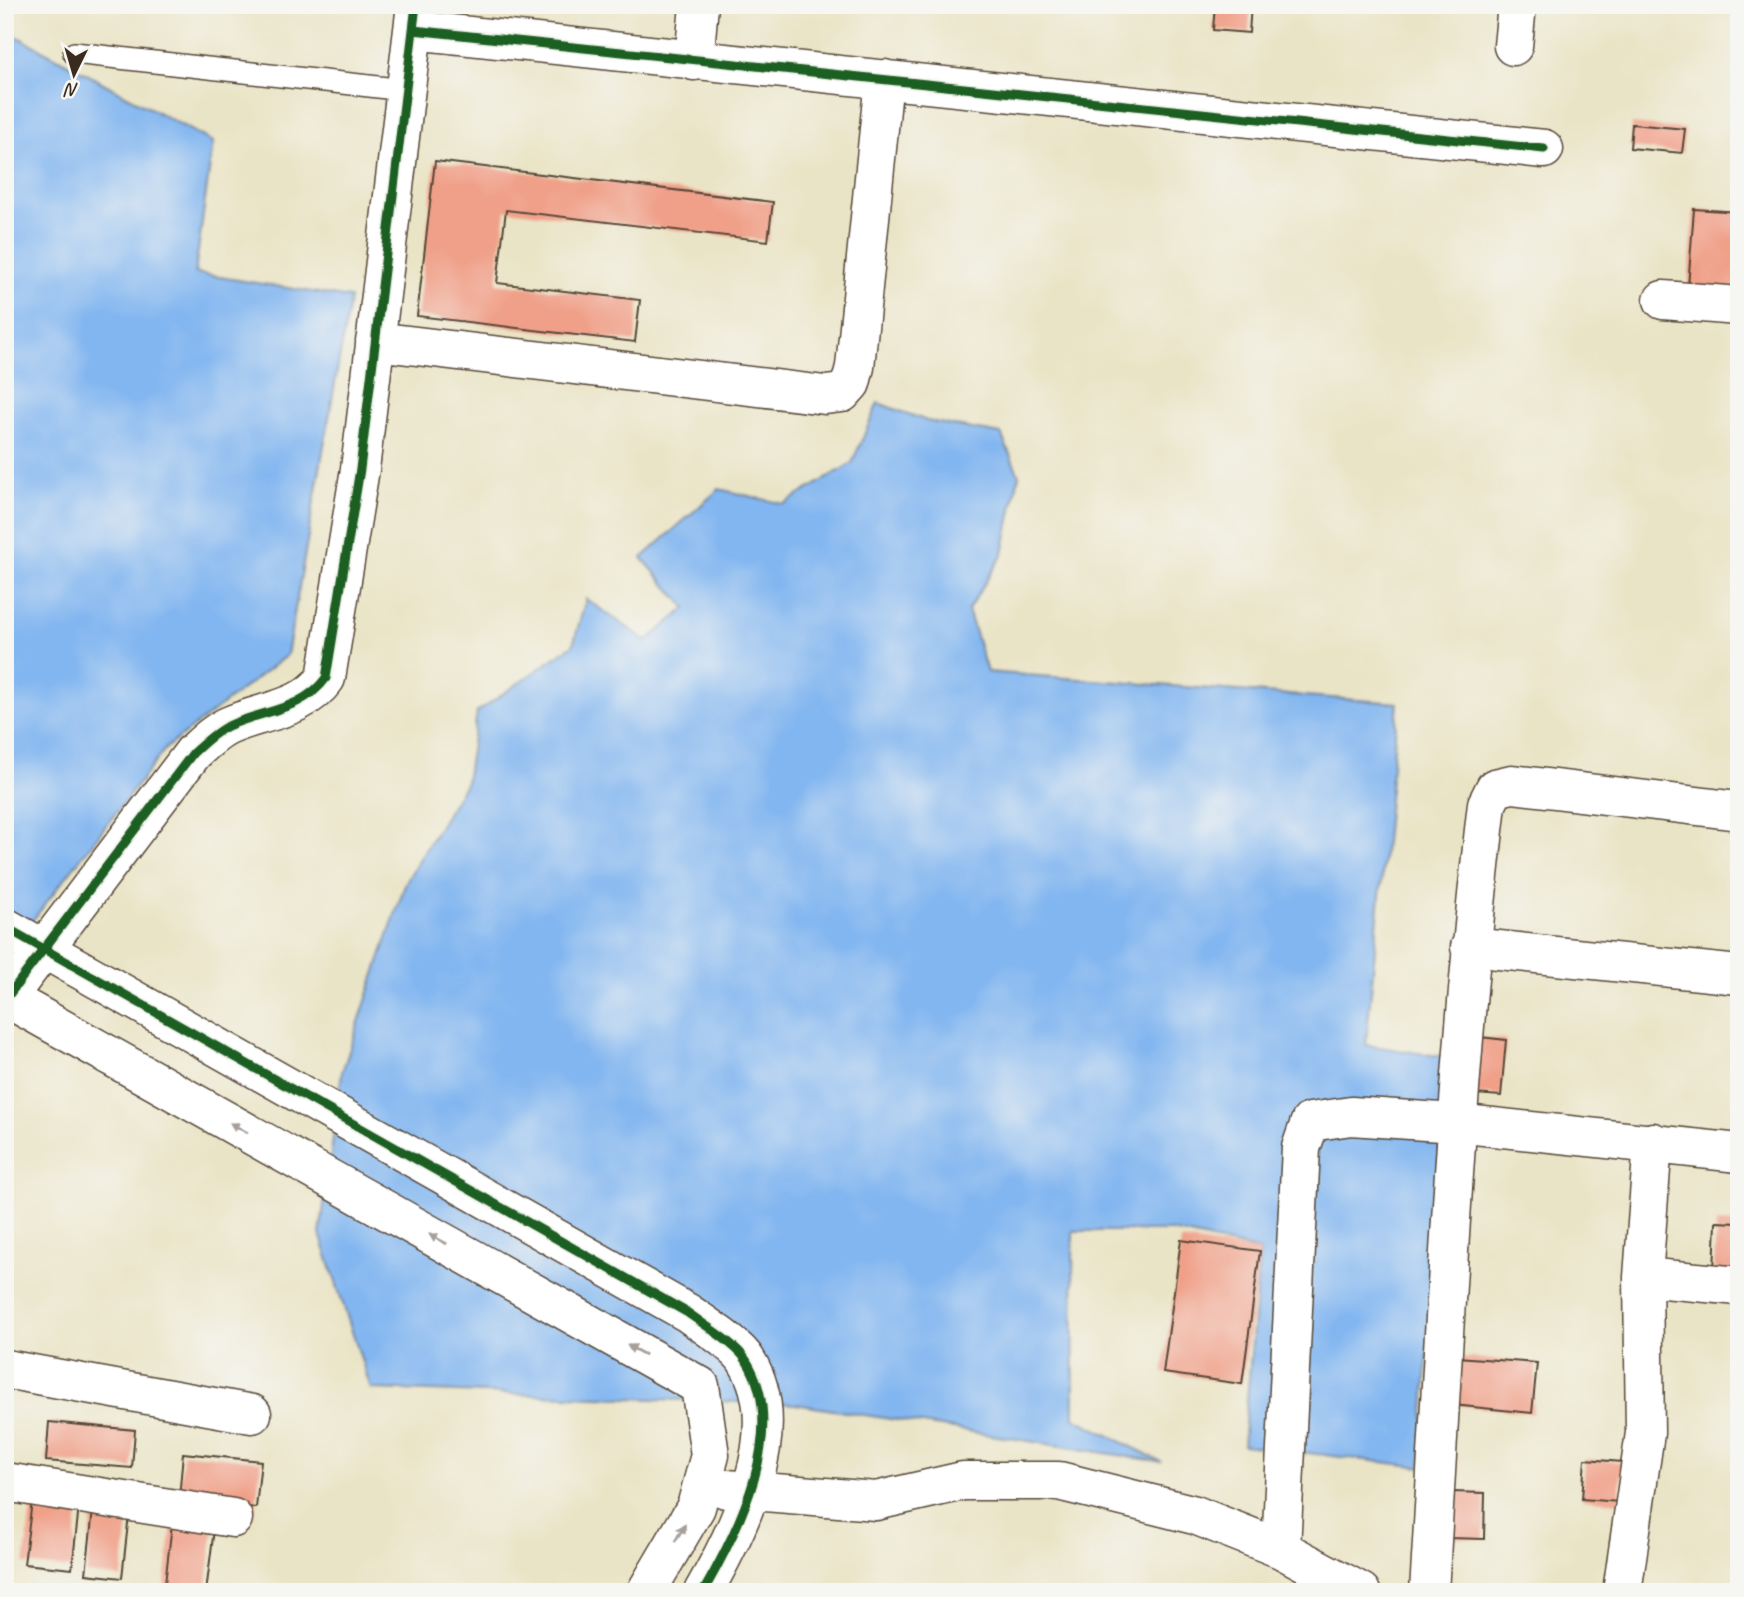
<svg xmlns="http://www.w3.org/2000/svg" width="1744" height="1597" font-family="Caveat,sans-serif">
	<rect width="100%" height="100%" fill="#f6f6f2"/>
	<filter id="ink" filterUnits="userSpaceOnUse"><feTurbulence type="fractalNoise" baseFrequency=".0143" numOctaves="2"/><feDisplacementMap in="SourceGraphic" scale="14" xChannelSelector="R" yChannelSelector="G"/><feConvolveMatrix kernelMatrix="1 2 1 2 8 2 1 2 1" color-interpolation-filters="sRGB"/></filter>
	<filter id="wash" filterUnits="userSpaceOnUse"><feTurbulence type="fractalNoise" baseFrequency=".00686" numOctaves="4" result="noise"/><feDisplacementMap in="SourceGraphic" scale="28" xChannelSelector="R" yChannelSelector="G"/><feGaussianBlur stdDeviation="1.57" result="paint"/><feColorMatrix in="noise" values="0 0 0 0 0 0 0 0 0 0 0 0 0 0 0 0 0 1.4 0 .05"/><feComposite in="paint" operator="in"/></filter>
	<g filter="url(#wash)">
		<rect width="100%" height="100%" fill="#eae4c6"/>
		<path fill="#82b6f0" stroke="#5e7087" stroke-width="2" d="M5,30L213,142L195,273L350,298L287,655L166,748L5,956Z
			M878,403L927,421L1001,434L1019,475L1003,554L968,610L987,672L1398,703L1366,1045L1445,1057L1421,1467L1243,1445L1260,1251L1172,1231H1073L1074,1418L1162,1462L795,1404L371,1389L320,1234L342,1072L406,882L466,782L477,712L573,645L586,599L647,641L686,608L642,558L719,489L784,504L852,463Z"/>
		<g id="blocks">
			<path fill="#f0a089" d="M1215,5H1251L1249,33L1213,30Z
				M1632,124L1685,129L1682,153L1630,148Z
				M435,161L773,202L768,241L506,210L497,283L640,300L635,342L417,316Z
				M1694,209L1739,212V291L1688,287Z
				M1480,1037L1506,1040L1501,1096L1475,1094Z
				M1716,1222L1739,1223V1272H1714Z
				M1181,1240L1260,1251L1242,1384L1163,1373Z
				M1457,1357L1537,1363L1532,1413L1453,1405Z
				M49,1422L135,1430L132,1468L46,1461Z
				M183,1453L261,1461L256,1508L179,1499Z
				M1585,1459L1622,1462L1619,1502L1582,1499Z
				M1452,1492L1485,1493L1484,1539L1450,1538Z
				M32,1501L79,1506L72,1569L24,1564Z
				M93,1510L129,1514L122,1578L86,1574Z
				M172,1524L214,1529L206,1592H164Z"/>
		</g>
	</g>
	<g filter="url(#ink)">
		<use href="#blocks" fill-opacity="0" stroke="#554637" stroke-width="2"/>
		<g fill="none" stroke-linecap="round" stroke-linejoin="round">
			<defs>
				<path id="service" d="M74,53L405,90"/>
				<path id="minor" d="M413,30L1544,149
					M1513,46L1517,5
					M694,61L699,5
					M1663,300L1739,306
					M375,341L825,395L842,393L851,383L855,367L884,79
					M5,927L688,1313C703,1324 737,1345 746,1360C790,1429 738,1531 703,1592
					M1470,947L1739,975
					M5,997L700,1386L710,1455L696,1507L646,1592
					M5,1000L193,753C204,743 215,732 228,726C263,710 302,711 326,678L360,469L416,5
					M1643,1277L1739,1286
					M5,1369L252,1414
					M5,1482L233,1518
					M726,1489L876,1501L963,1481H1059L1195,1515L1281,1549L1361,1592
					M1281,1549L1301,1148L1310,1122L1351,1116L1456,1123L1739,1153
					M1429,1592C1445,1329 1456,1066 1487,804L1495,788L1512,784L1739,811
					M1622,1592L1645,1433L1643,1277L1653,1142"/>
			</defs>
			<use href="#service" stroke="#554637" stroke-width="24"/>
			<use href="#minor" stroke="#554637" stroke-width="41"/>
			<use href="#service" stroke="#fff" stroke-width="21"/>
			<use href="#minor" stroke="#fff" stroke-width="38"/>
			<defs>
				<path id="cycleway" d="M413,30L1544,149
					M5,927L688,1313C703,1324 737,1345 746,1360C790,1429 738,1531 703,1592
					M5,1000L193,753C204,743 215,732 228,726C263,710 302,711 326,678L360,469L416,5"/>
			</defs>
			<use href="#cycleway" stroke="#f6f6f2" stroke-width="13"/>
			<use href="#cycleway" stroke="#1b5e20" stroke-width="9"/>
		</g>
		<defs><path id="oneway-solid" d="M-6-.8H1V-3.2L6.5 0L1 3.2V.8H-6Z" transform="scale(1.75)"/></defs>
		<g fill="#a79f9a">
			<use href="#oneway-solid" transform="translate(239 1128) rotate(-151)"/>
			<use href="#oneway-solid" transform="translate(438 1239) rotate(-151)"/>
			<use href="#oneway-solid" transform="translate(636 1350) rotate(-151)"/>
			<use href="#oneway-solid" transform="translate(680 1533) rotate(-59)"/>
		</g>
	</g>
	<rect width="1744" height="1597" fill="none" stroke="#f6f6f2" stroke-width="28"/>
	<g transform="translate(74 74) rotate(185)" stroke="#f6f6f2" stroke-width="5" paint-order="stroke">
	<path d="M0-5L12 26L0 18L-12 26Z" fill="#3b2a1e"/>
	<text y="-10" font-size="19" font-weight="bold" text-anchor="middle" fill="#3b2a1e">N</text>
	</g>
</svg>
